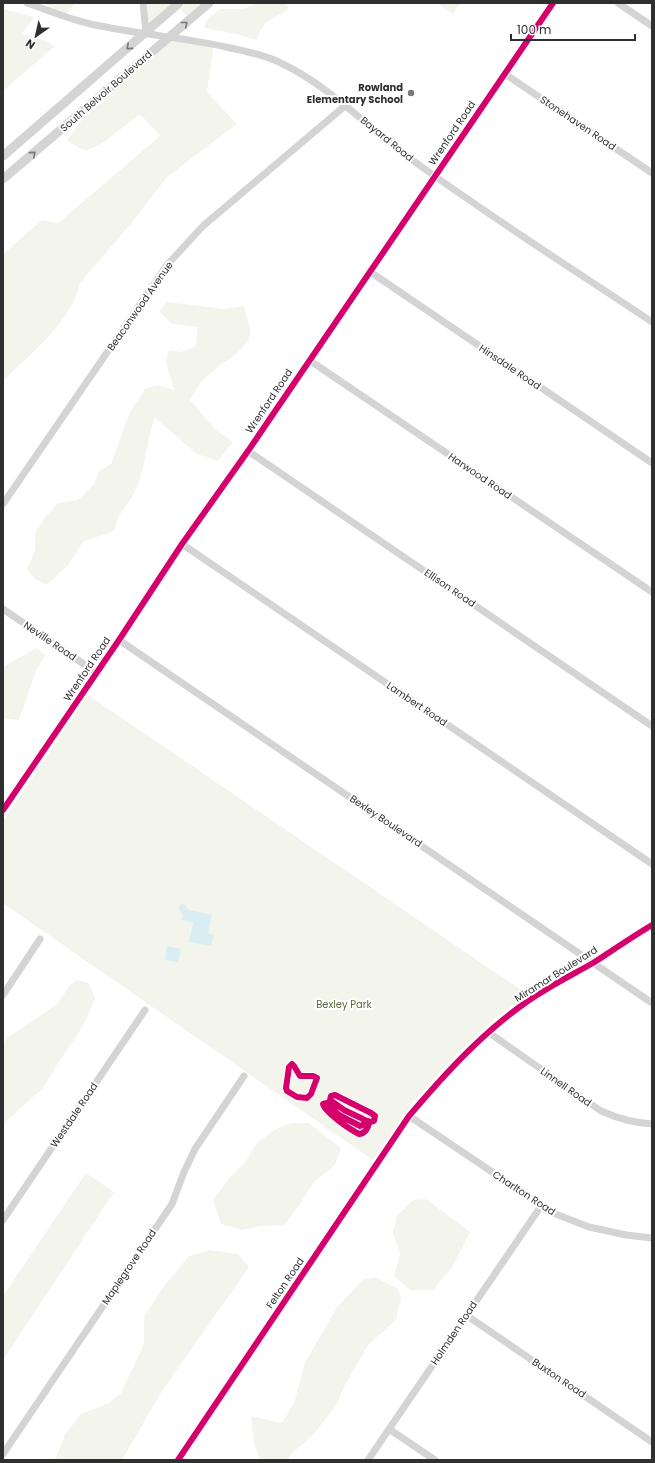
<svg xmlns="http://www.w3.org/2000/svg" width="655" height="1463" font-family="Poppins,sans-serif">
	<rect width="100%" height="100%" fill="#fff"/>
	<path fill="#f3f5ec" d="M44,3H75L66,14L50,7Z
		M143,3H179L146,33Z
		M186,3H202L187,16L180,9Z
		M257,3H286L289,9C273,18 262,21 257,40L232,33L208,29L204,27L206,21L220,9H243Z
		M437,3H460L453,14Z
		M3,9L34,17L22,34L39,38L55,46L3,91Z
		M169,37L214,44L207,92L237,124L167,177L134,220L80,283C71,323 31,353 3,381V254L42,220L58,223L160,136L140,114L103,143L85,151L67,141C92,99 133,68 169,37Z
		M167,302L223,309L244,306L251,333L247,343L234,356L221,364L201,382L190,400L216,430L233,442L218,461L197,454L155,418C147,439 146,463 138,484C134,495 127,504 121,513C117,518 116,525 114,531L83,542L69,564L47,585L35,579L27,569L35,551V533L47,515L58,503L78,500L94,484L99,471L111,464L130,412L145,389L157,385L174,390L166,362L169,350L181,352L196,346L198,327L172,324L159,311Z
		M36,648L46,655L36,671L19,720L3,718V667Z
		M88,695L527,994L510,1006L490,1023L451,1060L412,1103L373,1160L4,904L3,905V821Z
		M78,980L89,983L95,998L88,1016L77,1036L66,1051L42,1089L3,1124V1045L6,1039L57,1004L71,984Z
		M292,1123H309L341,1148L335,1165L314,1182L298,1207L284,1225L262,1226L241,1230L221,1224L213,1200L232,1175L245,1162L257,1143L274,1130Z
		M86,1173L114,1192L3,1360V1296Z
		M426,1199L470,1232L451,1269L433,1290H410L394,1276L400,1254L393,1233L397,1216L413,1200Z
		M209,1250L238,1254L249,1267L162,1391L122,1460H55L65,1435L81,1414L109,1403L121,1393L144,1344V1317L164,1286L189,1256Z
		M375,1277L398,1289L401,1297L396,1320L368,1345L345,1385L335,1407L312,1436L292,1453L288,1460H260L254,1443L251,1416L282,1423L294,1403L305,1363L337,1307L363,1280Z"/>
	<path fill="#d9eef2" d="M183,903L189,910L212,915L208,933L214,935L211,946L189,942L193,923L182,920L183,915L178,907Z
		M167,946L181,949L178,962L165,960Z"/>
	<g fill="none" stroke-linecap="round" stroke-linejoin="round">
		<path stroke="#d4d4d4" stroke-width="7" d="M27,3C53,12 79,23 106,27C146,35 186,38 226,47C245,51 264,55 281,63C331,87 367,127 411,159C489,216 571,268 652,322
			M143,3L146,33
			M618,3L652,26
			M505,74L652,173
			M369,271L652,463
			M309,360L652,592
			M248,451L652,726
			M3,504L167,265L203,226L346,105
			M182,544L652,864
			M3,609L97,673
			M119,640L652,1003
			M3,810L119,640L182,544L248,451L553,3
			M3,995L40,939
			M488,1032L601,1111C617,1118 634,1123 652,1124
			M409,1116L553,1213L589,1227L626,1235L652,1238
			M3,1220L145,1010
			M466,1315L652,1442
			M389,1429L435,1460
			M3,1454L172,1204L184,1172L195,1149L244,1076
			M178,1460L409,1116C444,1075 480,1035 525,1003C546,988 570,976 593,963C613,950 632,937 652,925
			M368,1460L541,1206"/>
		<path stroke="#d4d4d4" stroke-width="9" d="M3,156L179,3
			M3,179L209,3"/>
		<defs>
			<path id="cycleway" d="M3,810L119,640L182,544L248,451L553,3
				M292,1064L294,1066L300,1076H313L317,1078L311,1094L307,1098L297,1097L287,1091L286,1088L289,1067Z
				M364,1120L371,1122L374,1121L375,1116L371,1113L335,1095L331,1096L330,1100L344,1110L363,1119L365,1122L363,1125L360,1126L339,1115L327,1103L323,1104C324,1112 351,1130 359,1134C365,1134 369,1127 369,1122
				M178,1460L409,1116C444,1075 480,1035 525,1003C546,988 570,976 593,963C613,950 632,937 652,925"/>
		</defs>
		<use href="#cycleway" stroke="#fff" stroke-width="8"/>
		<use href="#cycleway" stroke="#d6006c" stroke-width="6"/>
	</g>
	<defs><path id="oneway-chevron" d="M-2-3.5L2.5 0L-2 3.5" fill="none" stroke-width="1.6" stroke-linecap="round" stroke-linejoin="round"/></defs>
	<g stroke="#797979">
		<use href="#oneway-chevron" transform="translate(185 24) rotate(-39)"/>
		<use href="#oneway-chevron" transform="translate(129 47) rotate(139)"/>
		<use href="#oneway-chevron" transform="translate(33 154) rotate(-40)"/>
	</g>
	<circle fill="#787878" stroke="#fff" stroke-width="1.5" cx="411" cy="93" r="4"/>
	<g text-anchor="middle" dominant-baseline="central" stroke-width="4" stroke-linejoin="round" paint-order="stroke">
		<g font-size="10" font-weight="bold" fill="#2f2f2f" stroke="#fff" text-anchor="end">
			<text x="403" y="87">Rowland<tspan x="403" dy="12">Elementary School</tspan></text>
		</g>
		<g font-size="10" fill="#2f2f2f" stroke="#fff">
			<text transform="translate(106 91) rotate(-41)">South Belvoir Boulevard</text>
			<text transform="translate(578 123) rotate(34)">Stonehaven Road</text>
			<text transform="translate(452 133) rotate(-56)">Wrenford Road</text>
			<text transform="translate(387 139) rotate(39)">Bayard Road</text>
			<text transform="translate(140 306) rotate(-55)">Beaconwood Avenue</text>
			<text transform="translate(510 367) rotate(34)">Hinsdale Road</text>
			<text transform="translate(269 401) rotate(-56)">Wrenford Road</text>
			<text transform="translate(480 476) rotate(34)">Harwood Road</text>
			<text transform="translate(450 588) rotate(34)">Ellison Road</text>
			<text transform="translate(50 641) rotate(34)">Neville Road</text>
			<text transform="translate(87 669) rotate(-56)">Wrenford Road</text>
			<text transform="translate(417 704) rotate(34)">Lambert Road</text>
			<text transform="translate(386 821) rotate(34)">Bexley Boulevard</text>
			<text transform="translate(556 974) rotate(-32)">Miramar Boulevard</text>
			<text transform="translate(566 1087) rotate(35)">Linnell Road</text>
			<text transform="translate(74 1115) rotate(-56)">Westdale Road</text>
			<text transform="translate(524 1193) rotate(33)">Charlton Road</text>
			<text transform="translate(129 1267) rotate(-56)">Maplegrove Road</text>
			<text transform="translate(285 1283) rotate(-56)">Felton Road</text>
			<text transform="translate(454 1333) rotate(-56)">Holmden Road</text>
			<text transform="translate(559 1378) rotate(34)">Buxton Road</text>
		</g>
		<g font-size="10" fill="#5d6d3b" stroke="#fff">
			<text x="344" y="1004">Bexley Park</text>
		</g>
	</g>
	<rect width="655" height="1463" fill="none" stroke="#2f2f2f" stroke-width="8"/>
	<g transform="translate(36 36) rotate(214)" stroke="#ffffff" stroke-width="3" paint-order="stroke">
	<path d="M0-3L7 15L0 10L-7 15Z" fill="#2f2f2f"/>
	<text y="-6" font-size="11" font-weight="bold" text-anchor="middle" fill="#2f2f2f">N</text>
	</g>
	<path d="M511 34v6h124v-6" fill="none" stroke="#2f2f2f" stroke-width="2"/>
	<text x="517" y="34" font-size="12" fill="#2f2f2f" stroke="#ffffff" stroke-width="3" paint-order="stroke">100 m</text>
</svg>
